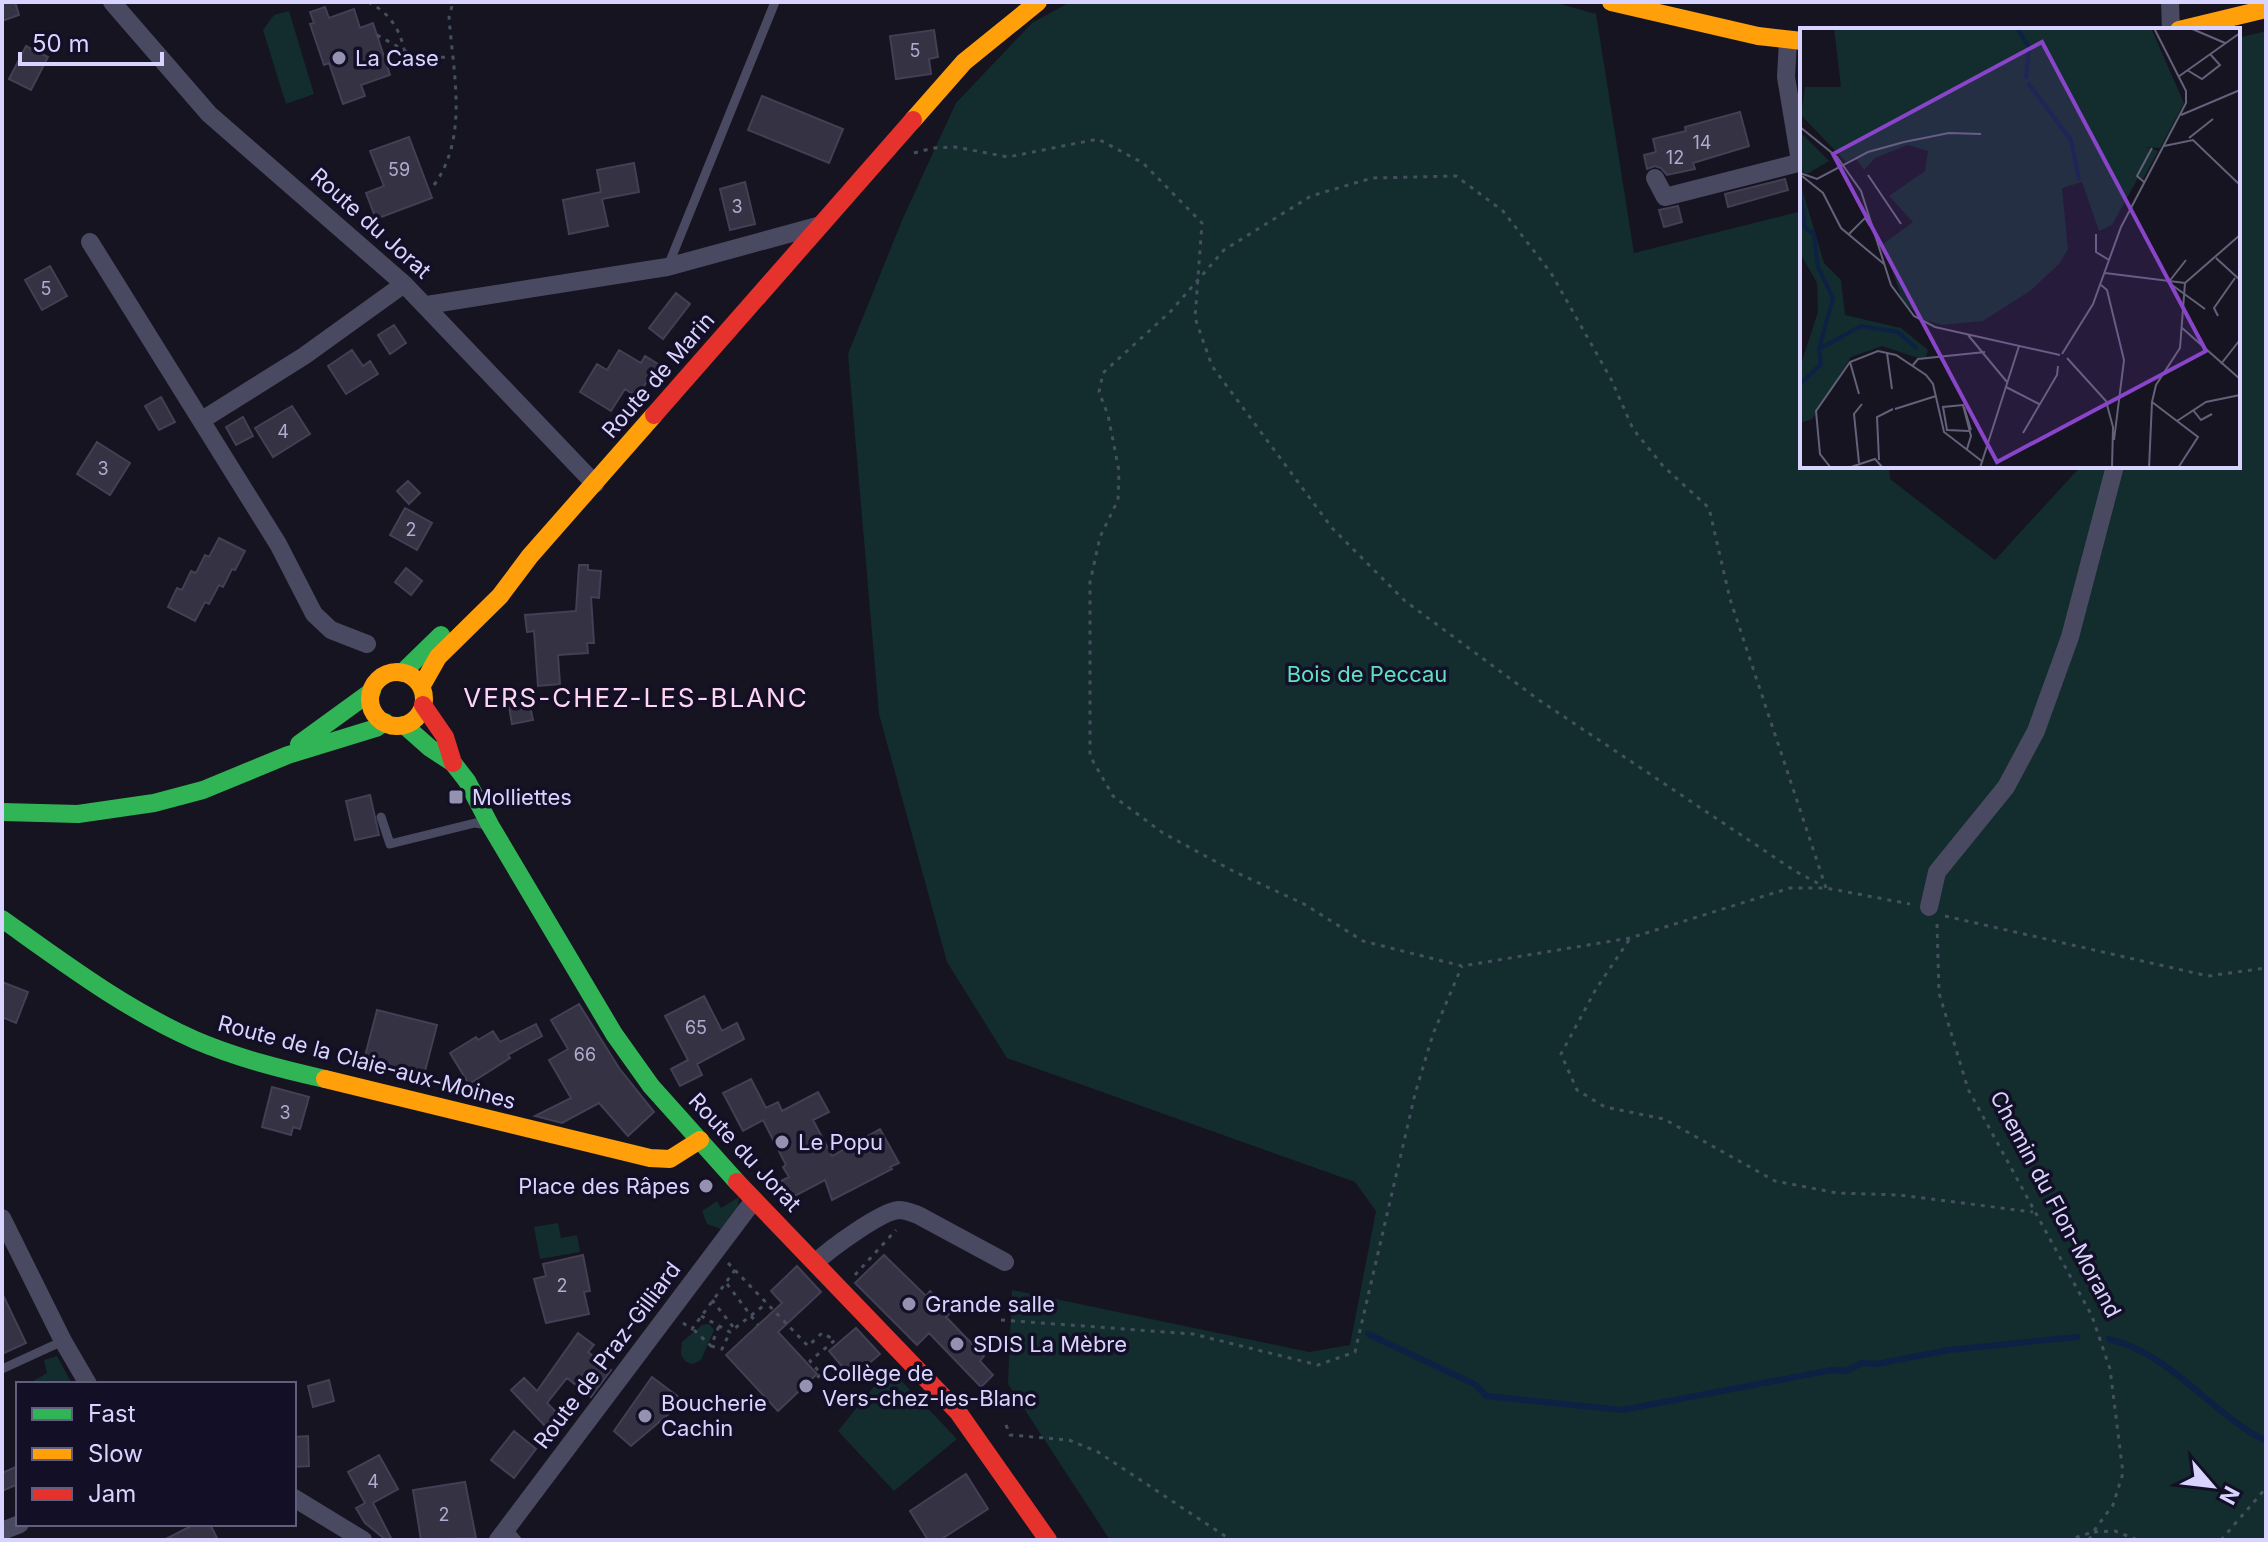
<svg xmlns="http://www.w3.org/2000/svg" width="2268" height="1542" font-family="Inter,sans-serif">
	<rect width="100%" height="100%" fill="#161421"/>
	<path fill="#132c2d" d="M1070,2H1553L1596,14L1634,253L1802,211V466H1889L1890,479L1995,560L2081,466H2238V38L2266,31V1540H1110L1008,1384L1012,1290L1309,1352L1350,1345L1376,1211L1355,1182L1007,1058L947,962L879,714L848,354L903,218L956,103L1032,23Z
		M289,11L314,94L286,104L263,30L274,15Z
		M739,1197L738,1207L721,1229L707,1224L702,1211L717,1201L721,1208Z
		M558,1223L561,1238L577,1235L580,1252L540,1259L534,1227Z
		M709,1324L714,1330L701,1360L693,1364L686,1362L681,1355L682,1342L702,1325Z
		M57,1356L72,1384H28L47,1373L44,1360Z
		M889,1368L957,1439L894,1491L838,1431Z"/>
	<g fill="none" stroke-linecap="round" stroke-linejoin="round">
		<path stroke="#0d2144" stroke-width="6" d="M1368,1334L1476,1385L1486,1396L1622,1410L1832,1370L1846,1371L1862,1363L1876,1364L1949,1350L2077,1337
			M2109,1339C2173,1355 2209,1412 2266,1441"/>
	</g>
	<path fill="#343243" stroke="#433f54" stroke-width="2" d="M2,2H15L19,15L2,21Z
		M325,7L329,18L354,9L360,28L373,23L390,75L361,85L365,96L343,104L329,63L324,65L310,24L314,23L310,12Z
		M934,30L938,57L929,59L931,74L896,79L890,36Z
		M26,46L48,57L31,90L9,79Z
		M762,96L843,129L829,163L748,130Z
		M1740,112L1749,146L1693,163L1695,169L1667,175L1661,168L1655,166L1647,169L1644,155L1656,152L1653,139L1686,131L1685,127Z
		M409,137L432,198L376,219L366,193L384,186L370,151Z
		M634,163L639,192L602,199L608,226L569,234L563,200L601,192L597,170Z
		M1785,179L1788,190L1728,207L1725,194Z
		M745,182L755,224L730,230L720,189Z
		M1678,206L1682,222L1664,227L1659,210Z
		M50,266L67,296L42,310L25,280Z
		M676,293L690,304L663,339L649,328Z
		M394,325L406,343L390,354L378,335Z
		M352,350L363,366L370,361L378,374L346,394L328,366Z
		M619,350L641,363L645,356L658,364L637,397L625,389L611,411L580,392L597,364L607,370Z
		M161,397L175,422L159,430L145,406Z
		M292,406L310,434L273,457L255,428Z
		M243,417L253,436L236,445L226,427Z
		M97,442L130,463L110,495L77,474Z
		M408,481L420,493L409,504L397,491Z
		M405,508L432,523L417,550L390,535Z
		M219,538L245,551L235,570L232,569L223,587L219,585L209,604L205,602L195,621L168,607L177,588L182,590L191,571L196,573L205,555L209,557Z
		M579,565H588V570L601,571L599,598L591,597L594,643H587L588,653L558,655L560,684L538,686L534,631L527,632L525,615L576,611Z
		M406,568L422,581L411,595L395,582Z
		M528,697L533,720L512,724L508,701Z
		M370,795L379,835L355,840L346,801Z
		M2,982L28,992L16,1023L2,1017Z
		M704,996L722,1031L737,1023L744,1039L697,1064L702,1075L680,1086L671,1069L688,1060L665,1016Z
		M579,1004L619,1068L654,1112L628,1136L599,1103L562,1123L535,1116L571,1098L549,1060L568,1049L551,1020Z
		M377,1010L437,1025L424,1075L364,1060Z
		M536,1024L542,1036L508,1055L510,1058L469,1084L450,1053L476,1037L478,1040L493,1031L500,1042Z
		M751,1079L766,1108L778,1102L782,1111L818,1092L829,1112L813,1120L832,1156L880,1129L899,1163L890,1167L892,1169L832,1200L825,1180L789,1199L779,1182L789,1177L783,1167L786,1165L763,1120L743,1131L723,1093Z
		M272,1087L309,1097L300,1129L293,1127L291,1135L262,1127Z
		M583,1255L590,1291L584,1292L589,1314L546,1323L534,1279L546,1276L543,1264Z
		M884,1255L926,1296L930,1291L951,1312L946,1317L984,1356L980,1361L993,1375L981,1387L929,1333L917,1345L855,1283Z
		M797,1266L821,1292L778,1332L817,1374L778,1411L726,1355L782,1303L771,1291Z
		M2,1293L26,1343L2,1354Z
		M856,1328L880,1354L852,1378L829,1351Z
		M578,1333L594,1345L588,1352L611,1370L591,1397L567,1378L547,1403L558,1414L545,1426L511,1390L524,1378L537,1391Z
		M652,1377L684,1401L631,1446L614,1431Z
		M329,1380L334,1401L313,1407L308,1386Z
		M514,1431L536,1449L514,1478L491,1460Z
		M308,1436L309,1466L294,1467V1437Z
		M379,1455L398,1489L373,1503L392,1540H386L365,1523L356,1508L365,1503L348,1472Z
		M18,1466V1484L2,1491V1473Z
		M966,1474L988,1509L940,1540H928L910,1511Z
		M465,1482L476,1538L421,1540L413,1490Z
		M195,1524H210L218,1540H164Z"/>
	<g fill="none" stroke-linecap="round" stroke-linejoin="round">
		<path stroke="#44505f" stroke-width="3" stroke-dasharray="4 6" stroke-linecap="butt" d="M368,2C388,12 399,27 404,49
			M377,35L418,58L451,57
			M914,153L933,148L955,147L1008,157L1098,139L1143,163L1202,223L1195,318L1212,366L1332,528L1405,601L1539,700L1795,871L1823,886
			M434,185C469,137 453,73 449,17L452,6
			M1826,888L1730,599L1709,508L1663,466L1633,429L1611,379L1551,273L1503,211L1456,176L1372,178L1311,196L1224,250L1171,311L1103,373L1099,392L1108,415L1119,471L1118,500L1100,537L1090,582V756L1113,796L1163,833L1233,871L1304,904L1363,941L1462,966L1630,938L1790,888H1826L1910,904
			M1945,916L2208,976L2266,968
			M1937,924L1939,993L1968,1089L2092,1316L2110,1369L2123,1473L2113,1505L2093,1532L2068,1540
			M1629,940L1596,989L1561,1054L1577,1090L1605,1107L1664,1119L1775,1181L1837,1193L1899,1195L2033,1212
			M728,1263L808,1346L822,1333L835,1340L810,1361L821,1374L805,1389L803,1387
			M855,1275L896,1230
			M727,1284L758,1325
			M712,1300L734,1328
			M701,1316L730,1332L767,1303
			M1001,1320L1193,1334L1318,1365L1355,1352L1415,1094L1433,1034L1462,966
			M683,1323L692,1329L735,1270
			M694,1330L711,1346L719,1326
			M711,1346L722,1349L730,1332
			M1006,1425L1010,1435L1069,1440L1098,1452L1231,1540
			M2089,1540L2093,1532L2115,1531L2138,1540
			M2221,1540L2266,1488"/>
		<path stroke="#4a4962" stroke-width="9" d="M668,266L775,2
			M381,817L390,844L475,823L487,825
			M2,1369L63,1341
			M507,1528L517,1540"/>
		<path stroke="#4a4962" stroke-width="18" d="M112,2L209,114L404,284L595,484
			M2170,2L2171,30
			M1788,40L1786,77L1800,161
			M1655,178L1665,197L1802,162
			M90,242L278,544L314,614L331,630L367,644
			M427,305L667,267L821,225
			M202,420L304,356L404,284
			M1929,907L1937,872L2006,787L2036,731L2070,637L2115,466
			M2,1218L63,1341L88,1384
			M816,1262C830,1249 881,1211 899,1210C906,1210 912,1213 918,1215L1005,1262
			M294,1498L363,1540
			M2,1531L20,1524
			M498,1540L754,1200"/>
		<path stroke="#30b455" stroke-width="18" d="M402,673L441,635
			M404,725L430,748L453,763L467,781L490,825L614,1034L651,1086L737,1182
			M299,744L372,691
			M2,812L78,814L154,803L203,790L288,755L376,728L385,722
			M2,919C64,963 125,1009 195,1040C237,1058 281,1069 325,1079"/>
		<path stroke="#ff9f0a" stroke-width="18" d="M1611,2L1758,36L1802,41
			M2179,30L2266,9
			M913,120L964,62L1038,2
			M370 699a27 27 0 1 1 54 0a27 27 0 1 1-54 0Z
			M421,687L438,657L500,596L530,556L654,415
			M325,1079L650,1158L670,1159L700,1140"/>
		<path stroke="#e5322d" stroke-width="18" d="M654,415L913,120
			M423,705L445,737L453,763
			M737,1182L958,1412L1048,1540"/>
	</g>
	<g fill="#9591b1" stroke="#130f26" stroke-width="3">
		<circle cx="339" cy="58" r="8"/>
		<rect x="448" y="789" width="16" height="16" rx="4"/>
		<circle cx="782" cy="1142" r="8"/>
		<circle cx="706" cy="1186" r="8"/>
		<circle cx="909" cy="1304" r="8"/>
		<circle cx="957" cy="1344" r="8"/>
		<circle cx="806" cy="1386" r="8"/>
		<circle cx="645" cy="1416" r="8"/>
	</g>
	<g text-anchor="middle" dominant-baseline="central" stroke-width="7" stroke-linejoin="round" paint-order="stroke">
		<g font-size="18" fill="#b0acd0">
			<text x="915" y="50">5</text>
			<text x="1702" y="142">14</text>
			<text x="1675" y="157">12</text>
			<text x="399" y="169">59</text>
			<text x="737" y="206">3</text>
			<text x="46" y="288">5</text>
			<text x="283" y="431">4</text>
			<text x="103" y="468">3</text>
			<text x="411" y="529">2</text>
			<text x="696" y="1027">65</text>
			<text x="585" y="1054">66</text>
			<text x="285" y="1112">3</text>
			<text x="562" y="1285">2</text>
			<text x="373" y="1481">4</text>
			<text x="444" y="1514">2</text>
		</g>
		<g font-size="22" fill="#d9d4ff" stroke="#130f26" text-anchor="start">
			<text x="355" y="58">La Case</text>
			<text x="472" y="797">Molliettes</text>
			<text x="798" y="1142">Le Popu</text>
			<text x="690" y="1186" text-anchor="end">Place des Râpes</text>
			<text x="925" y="1304">Grande salle</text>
			<text x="973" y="1344">SDIS La Mèbre</text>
			<text x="822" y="1373">Collège de<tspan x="822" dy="25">Vers-chez-les-Blanc</tspan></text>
			<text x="661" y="1403">Boucherie<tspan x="661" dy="25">Cachin</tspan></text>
		</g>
		<g font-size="22" fill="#d9d4ff" stroke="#130f26">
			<text transform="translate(371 223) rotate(42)">Route du Jorat</text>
			<text transform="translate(658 375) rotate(-49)">Route de Marin</text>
			<text transform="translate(367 1062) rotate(15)">Route de la Claie-aux-Moines</text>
			<text transform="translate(745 1152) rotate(47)">Route du Jorat</text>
			<text transform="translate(2056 1204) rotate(62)">Chemin du Flon-Morand</text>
			<text transform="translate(607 1355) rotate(-53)">Route de Praz-Gilliard</text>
		</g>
		<g font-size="22" fill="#5fe0c0" stroke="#130f26">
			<text x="1367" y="674">Bois de Peccau</text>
		</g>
		<g font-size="26" letter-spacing="2" fill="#ffd6f0" stroke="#130f26">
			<text x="636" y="697">VERS-CHEZ-LES-BLANC</text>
		</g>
	</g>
	<g transform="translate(1800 28)">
		<rect width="440" height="440" fill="#161421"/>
		<path d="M34,0H351L384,75L360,120L345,119L358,123L343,151L335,147L338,150L312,197L299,203L282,154L262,160L268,221L259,236L230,263L183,293L142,297L125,292L103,274L83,216L113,194L89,168L125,143L128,123L108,117L75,130L64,142L55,129L46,134L1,87L5,59H41ZM0,104L29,133L7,146L0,142ZM0,154L24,235L41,252L45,287L101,300L128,322L126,329L118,330L82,318L51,329L12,391L0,395V339L18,284L17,255L0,225Z" fill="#132c2d"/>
		<path fill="none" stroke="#0d2144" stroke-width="4" d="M217,0L229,19L226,51M228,55L271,112L279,152M0,164L5,200L14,206L18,239L33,270L19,321L21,336L0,356M19,321L61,298L98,304L117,321"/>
		<path fill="none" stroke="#64617a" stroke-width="2" d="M390,0L425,15M387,42L402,51L420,37L410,26M378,49L440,5M381,87L440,62M0,99L37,129L61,163L91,257L114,288L135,299L260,327M389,110L413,91M364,118L393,112L440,157M0,145L17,151L68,124L104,114L149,105L181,106M68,147L101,196M2,148L23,165L41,200L84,236M344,154L337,148L352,120M296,206V224L309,232M48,207L65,190L70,198M416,230L440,252M305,245L385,255L440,207M368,255L386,232M301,257L307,262L324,332L314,412M372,257L405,281M418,288L414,280L435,250M381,299L440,351M168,307L207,354M87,325L92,361M262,326L293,276L321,199L386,75V63L354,0M267,330L306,373L313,399L312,440M50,334L59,366M421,336L439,313M113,337L118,331L185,324M206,359L239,376M352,374L398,409L378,440M164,379L171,402M95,381L136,368M393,382L401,392L412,386M377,393L406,374L440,367M223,405L257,347L258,338M167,421L171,408L163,377L143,379L147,402L169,403M79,432L77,389L93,381M59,435L54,386L62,376M31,440L20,426L16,383L50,334L78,323L96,327L126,347L133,356L144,404L183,434M48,440L75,431L83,440M180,440L219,318M349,440L352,374L356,357L380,320L385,255"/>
		<path fill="#8945c9" fill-opacity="0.15" stroke="#8945c9" stroke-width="4" d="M242,14L406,323L197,434L33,126Z"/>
		<rect width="440" height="440" fill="none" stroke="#d9d4ff" stroke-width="4"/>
	</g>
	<rect width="2268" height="1542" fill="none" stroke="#d9d4ff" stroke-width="8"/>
	<rect x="16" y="1382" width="280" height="144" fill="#130f26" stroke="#625e7d" stroke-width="2"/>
	<rect x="32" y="1408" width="40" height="12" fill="#30b455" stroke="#625e7d" stroke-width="2"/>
	<text x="88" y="1422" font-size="24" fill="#d9d4ff">Fast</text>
	<rect x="32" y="1448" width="40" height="12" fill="#ff9f0a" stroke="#625e7d" stroke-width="2"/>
	<text x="88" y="1462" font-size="24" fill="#d9d4ff">Slow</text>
	<rect x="32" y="1488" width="40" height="12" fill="#e5322d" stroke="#625e7d" stroke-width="2"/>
	<text x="88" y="1502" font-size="24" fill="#d9d4ff">Jam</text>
	<g transform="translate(2212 1486) rotate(118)" stroke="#130f26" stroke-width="6" paint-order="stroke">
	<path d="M0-6L14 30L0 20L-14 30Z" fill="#d9d4ff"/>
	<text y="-12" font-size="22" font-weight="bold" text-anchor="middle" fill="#d9d4ff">N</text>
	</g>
	<path d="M20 52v12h142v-12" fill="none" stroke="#d9d4ff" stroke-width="4"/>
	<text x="32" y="52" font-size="24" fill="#d9d4ff" stroke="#130f26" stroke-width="6" paint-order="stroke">50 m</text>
</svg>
